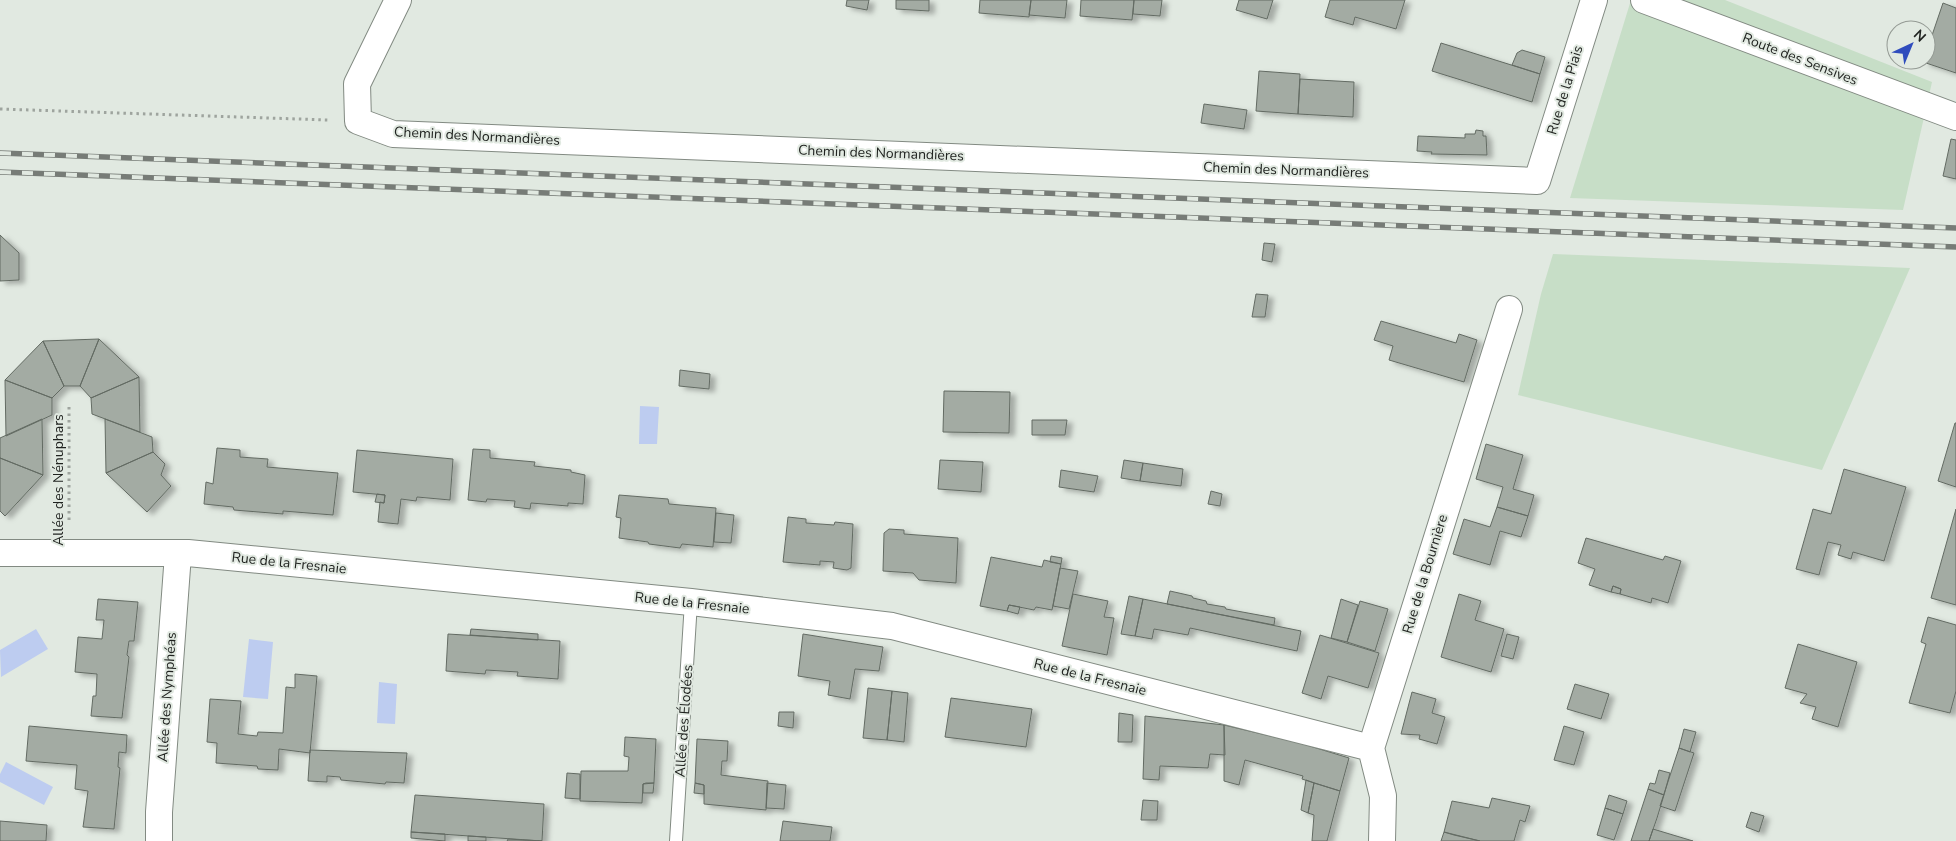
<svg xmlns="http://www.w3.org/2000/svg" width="1956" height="841" font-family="'Nunito Sans',sans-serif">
	<defs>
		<filter id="shadow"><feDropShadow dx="5.5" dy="3" stdDeviation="2.5" flood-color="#0004"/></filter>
	</defs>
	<rect width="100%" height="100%" fill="#e1e9e1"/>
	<path fill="#c7dec7" d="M1631,0H1725L1932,82L1903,210L1570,198Z
		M1553,254L1910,268L1822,470L1518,395L1541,294Z"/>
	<path fill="#bdccf0" d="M640,406L659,407L657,444H639Z
		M36,629L48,649L1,677L0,650Z
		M249,639L273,642L268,699L243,697Z
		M379,682L397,684L395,724L377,723Z
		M6,762L53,787L44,805L0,782V774Z"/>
	<path fill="#a3aba3" stroke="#636b63" filter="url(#shadow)" d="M847,0H869L867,10L846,6Z
		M896,0H929V11L896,9Z
		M980,0H1031L1029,17L979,13Z
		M1031,0H1067L1065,18L1029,15Z
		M1081,0H1134L1132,20L1080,16Z
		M1134,0H1162L1160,16L1133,14Z
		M1239,0H1273L1267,19L1236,10Z
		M1330,0H1405L1396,29L1355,17L1353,25L1325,17Z
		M1943,3L1956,8V73L1923,62L1926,60V53Z
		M1441,43L1540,74L1532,102L1432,71Z
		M1522,50L1545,57L1540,74L1512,65L1517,53Z
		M1259,71L1300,74L1298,114L1256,111Z
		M1300,79L1354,82L1353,117L1298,114Z
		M1204,104L1247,110L1244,129L1201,123Z
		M1476,130L1483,131V136H1486L1487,155L1431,154L1432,152L1417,151L1418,136L1465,138V134H1475Z
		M1951,139L1956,140V179L1943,176Z
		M0,235L19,253V280L0,281Z
		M1264,243L1275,244L1272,262L1262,260Z
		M1256,294L1268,295L1265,317H1252Z
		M1381,321L1456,343L1459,334L1477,340L1464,382L1389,360L1393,346L1374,340Z
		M99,339L80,386H64L43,341Z
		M99,339L139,377L91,398L80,386Z
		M43,341L64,386L52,398L5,380Z
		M680,370L710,374L709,389L679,386Z
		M139,377L140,432L92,414L91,398Z
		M5,380L52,398V415L6,436Z
		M944,391L1010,392L1009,433L943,432Z
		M42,419L43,475L0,458V438Z
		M105,419L152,437L153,452L106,473Z
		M1032,420H1067L1065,435H1032Z
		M1955,423H1956V487L1938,481Z
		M1486,444L1523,455L1513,489L1534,495L1528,516L1497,507L1503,487L1476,479Z
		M217,448L240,450V457L268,459L267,467L338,473L333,515L283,511V514L234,510L233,507L204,504L206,482L213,484Z
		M473,449L490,450V458L535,462L534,466L571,470V472L585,475L583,504L568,503V506L531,503L530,509L514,507L515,501L487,499L486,502L468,500Z
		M357,450L453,459L450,500L417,497L416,501L401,499L398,524L378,522L380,502L384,503L385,495L353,492Z
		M153,452L165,464L161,475L171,486L147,512L106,473Z
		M0,458L43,475L5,516L0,511Z
		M940,460L983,462L981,492L938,489Z
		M1124,460L1143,463L1140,481L1121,478Z
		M1143,463L1183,469L1181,486L1140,481Z
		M1844,469L1906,487L1884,561L1853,552L1851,559L1838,555L1841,545L1828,542L1819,575L1796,569L1813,509L1831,514Z
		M1061,470L1098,476L1094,492L1059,487Z
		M1211,491L1222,494L1220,506L1208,504Z
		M377,494L385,495L384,503L375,502Z
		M619,495L668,499L669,504L716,508L713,547L682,544L680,548L649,544L648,542L619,538L621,518L616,517Z
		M1497,507L1528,516L1521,537L1500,531L1490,565L1453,554L1464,519L1490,527Z
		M1956,509V605L1931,598Z
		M716,513L734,515L731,543L714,542Z
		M788,517L806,519V523L834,525L835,522L853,524L851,568L847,570L833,568L834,562L820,561V565L783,562Z
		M889,529L904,530V534L958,538L956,583L919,580L913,573L883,571L884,533Z
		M1586,538L1663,560L1665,556L1681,561L1668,603L1652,598L1651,603L1620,594L1621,589L1613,586L1611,592L1589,585L1595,569L1578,563Z
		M1051,556L1062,558L1061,564L1050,562Z
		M991,557L1042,567L1044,560L1061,564L1052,610L1036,607L1034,610L1009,605L1007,611L980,606Z
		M1060,568L1078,571L1069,609L1053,606Z
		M1613,586L1621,589L1620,594L1611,592Z
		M1170,591L1192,596L1193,598L1206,601L1207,604L1225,607L1226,609L1275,618L1274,625L1167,604Z
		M1073,594L1108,601L1104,617L1114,618L1107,655L1062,646Z
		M1459,594L1481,601L1475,620L1504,629L1491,672L1441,657Z
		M1129,596L1143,599L1135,636L1121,634Z
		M98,599L138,602L134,641H129L127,655L129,657L122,718L91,716L93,696H96L97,674L75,672L78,637L102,639L104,620H96Z
		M1143,599L1301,631L1297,651L1190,628L1188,635L1154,629L1152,639L1135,636Z
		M1341,599L1358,605L1347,642L1331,638Z
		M1360,601L1388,609L1375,651L1347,642Z
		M1009,605L1020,607L1018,614L1007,611Z
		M1928,617L1956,625V691L1950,713L1909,703L1926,644L1921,642Z
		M471,629L538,634V640L470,635Z
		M448,634L560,641L558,679L517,676L518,672L486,670L485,674L446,671Z
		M803,634L883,647L879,671L855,669L850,699L828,695L830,681L798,676Z
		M1507,634L1519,637L1513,659L1501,656Z
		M1320,635L1379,653L1368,688L1328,676L1321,699L1302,693Z
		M1798,644L1857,662L1838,727L1812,719L1816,707L1800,703L1807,694L1785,688Z
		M295,674L317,676L310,753L279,749L278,770L258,769L257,766L216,763L217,743L207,742L210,699L241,701L238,734L257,736L258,732L283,733L286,687L295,688Z
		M1575,684L1609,694L1601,719L1567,709Z
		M868,688L892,691L887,740L863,738Z
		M892,691L908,693L904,742L887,740Z
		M1412,692L1436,699L1432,713L1445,717L1437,744L1419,739L1420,735L1401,734Z
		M951,698L1032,709L1026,747L945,737Z
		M779,712H794L793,728L778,726Z
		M1119,713L1133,715L1132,742H1118Z
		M1145,716L1224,725L1225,755L1210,754L1208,768L1160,766L1159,780L1143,779Z
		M1224,725L1300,743L1349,758L1340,791L1302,779L1303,776L1245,760L1239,785L1224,781Z
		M29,726L127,735L126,753L119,752L118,767L120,768L114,829L83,827L88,791L75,789L77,765L26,761Z
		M1564,726L1584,732L1574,765L1554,760Z
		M1684,729L1696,732L1690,752L1679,748Z
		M625,737L656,739L654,783L643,784L642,803L580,801L581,771H628L629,757L624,756Z
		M697,739L728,741L727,761H722L721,775L768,781L766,810L704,804V785L695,783Z
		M1679,748L1694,753L1675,811L1660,806Z
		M310,750L407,753L404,783L386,782L385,784L341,780L340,777L327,776V782L308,781Z
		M1659,770L1670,773L1664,795L1648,789L1650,783L1655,784Z
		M567,773L580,774V799L565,798Z
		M1306,780L1314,783L1308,813L1301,810Z
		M646,783H654L653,793H643V784Z
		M695,783L704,785V794L694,793Z
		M767,783L786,785L784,809L766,808Z
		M1314,783L1340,791L1327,841H1312L1314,815L1308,813Z
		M1648,789L1664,795L1657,818L1649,841H1631Z
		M415,795L544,804L542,841L411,832Z
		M1609,795L1627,801L1623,814L1605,808Z
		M1492,798L1530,806L1525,822L1520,820L1514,841H1480L1444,832L1452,801L1489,808Z
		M1143,800L1158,801L1157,820H1141Z
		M1605,808L1623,814L1614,840L1597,835Z
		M1751,812L1764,816L1759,832L1746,827Z
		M0,821L47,825L46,841H0Z
		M783,821L832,827L830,841H780Z
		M1653,829L1693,841H1649Z
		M411,832L445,834V841L411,838Z
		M1444,832L1454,835L1480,841H1441Z
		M468,836L486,837V841H468Z
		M508,839L542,841H507Z"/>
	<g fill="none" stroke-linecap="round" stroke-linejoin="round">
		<defs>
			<path id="service" d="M676,841L691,602"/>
			<path id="minor" d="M398,0L357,84L358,121L393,134L1537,181L1594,0
				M1644,0L1956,117
				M0,553H188L691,602L892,626L1371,748
				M159,841V812L178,554
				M1382,841L1383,796L1371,748L1509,309"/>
		</defs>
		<use href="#service" stroke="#828a82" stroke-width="14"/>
		<use href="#minor" stroke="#828a82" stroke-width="28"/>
		<path stroke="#9ea49e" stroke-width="3" stroke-dasharray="2.5 4" stroke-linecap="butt" d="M0,109L328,120
			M69,407V523"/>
		<use href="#service" stroke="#fff" stroke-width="12"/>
		<use href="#minor" stroke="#fff" stroke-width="26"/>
		<defs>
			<path id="rail" d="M0,153L1956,228
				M0,172L1956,247"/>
		</defs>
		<use href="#rail" stroke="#777c77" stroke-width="5.5"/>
		<use href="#rail" stroke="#e1e9e1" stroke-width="4" stroke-dasharray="11" stroke-linecap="butt"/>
	</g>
	<g text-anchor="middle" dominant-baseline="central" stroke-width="4" stroke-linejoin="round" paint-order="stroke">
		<g font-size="14" fill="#202320" stroke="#e1e9e1">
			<text transform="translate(1800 59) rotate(21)">Route des Sensives</text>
			<text transform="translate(1565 90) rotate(-73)">Rue de la Piais</text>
			<text transform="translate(477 136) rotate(3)">Chemin des Normandières</text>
			<text transform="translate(881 153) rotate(2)">Chemin des Normandières</text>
			<text transform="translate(1286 170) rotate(2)">Chemin des Normandières</text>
			<text transform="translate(58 480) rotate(-90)">Allée des Nénuphars</text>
			<text transform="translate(289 563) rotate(6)">Rue de la Fresnaie</text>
			<text transform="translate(1425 574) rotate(-73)">Rue de la Bournière</text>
			<text transform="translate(692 603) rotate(6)">Rue de la Fresnaie</text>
			<text transform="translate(1090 677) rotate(14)">Rue de la Fresnaie</text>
			<text transform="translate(167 697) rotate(-86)">Allée des Nymphéas</text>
			<text transform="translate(684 721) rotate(-86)">Allée des Élodées</text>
		</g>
	</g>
	<g transform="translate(1911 45) rotate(44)"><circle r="24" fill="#e1e9e1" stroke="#949a94"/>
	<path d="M0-4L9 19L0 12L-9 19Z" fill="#2f4cbd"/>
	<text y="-8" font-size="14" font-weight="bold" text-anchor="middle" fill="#202320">N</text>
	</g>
</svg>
